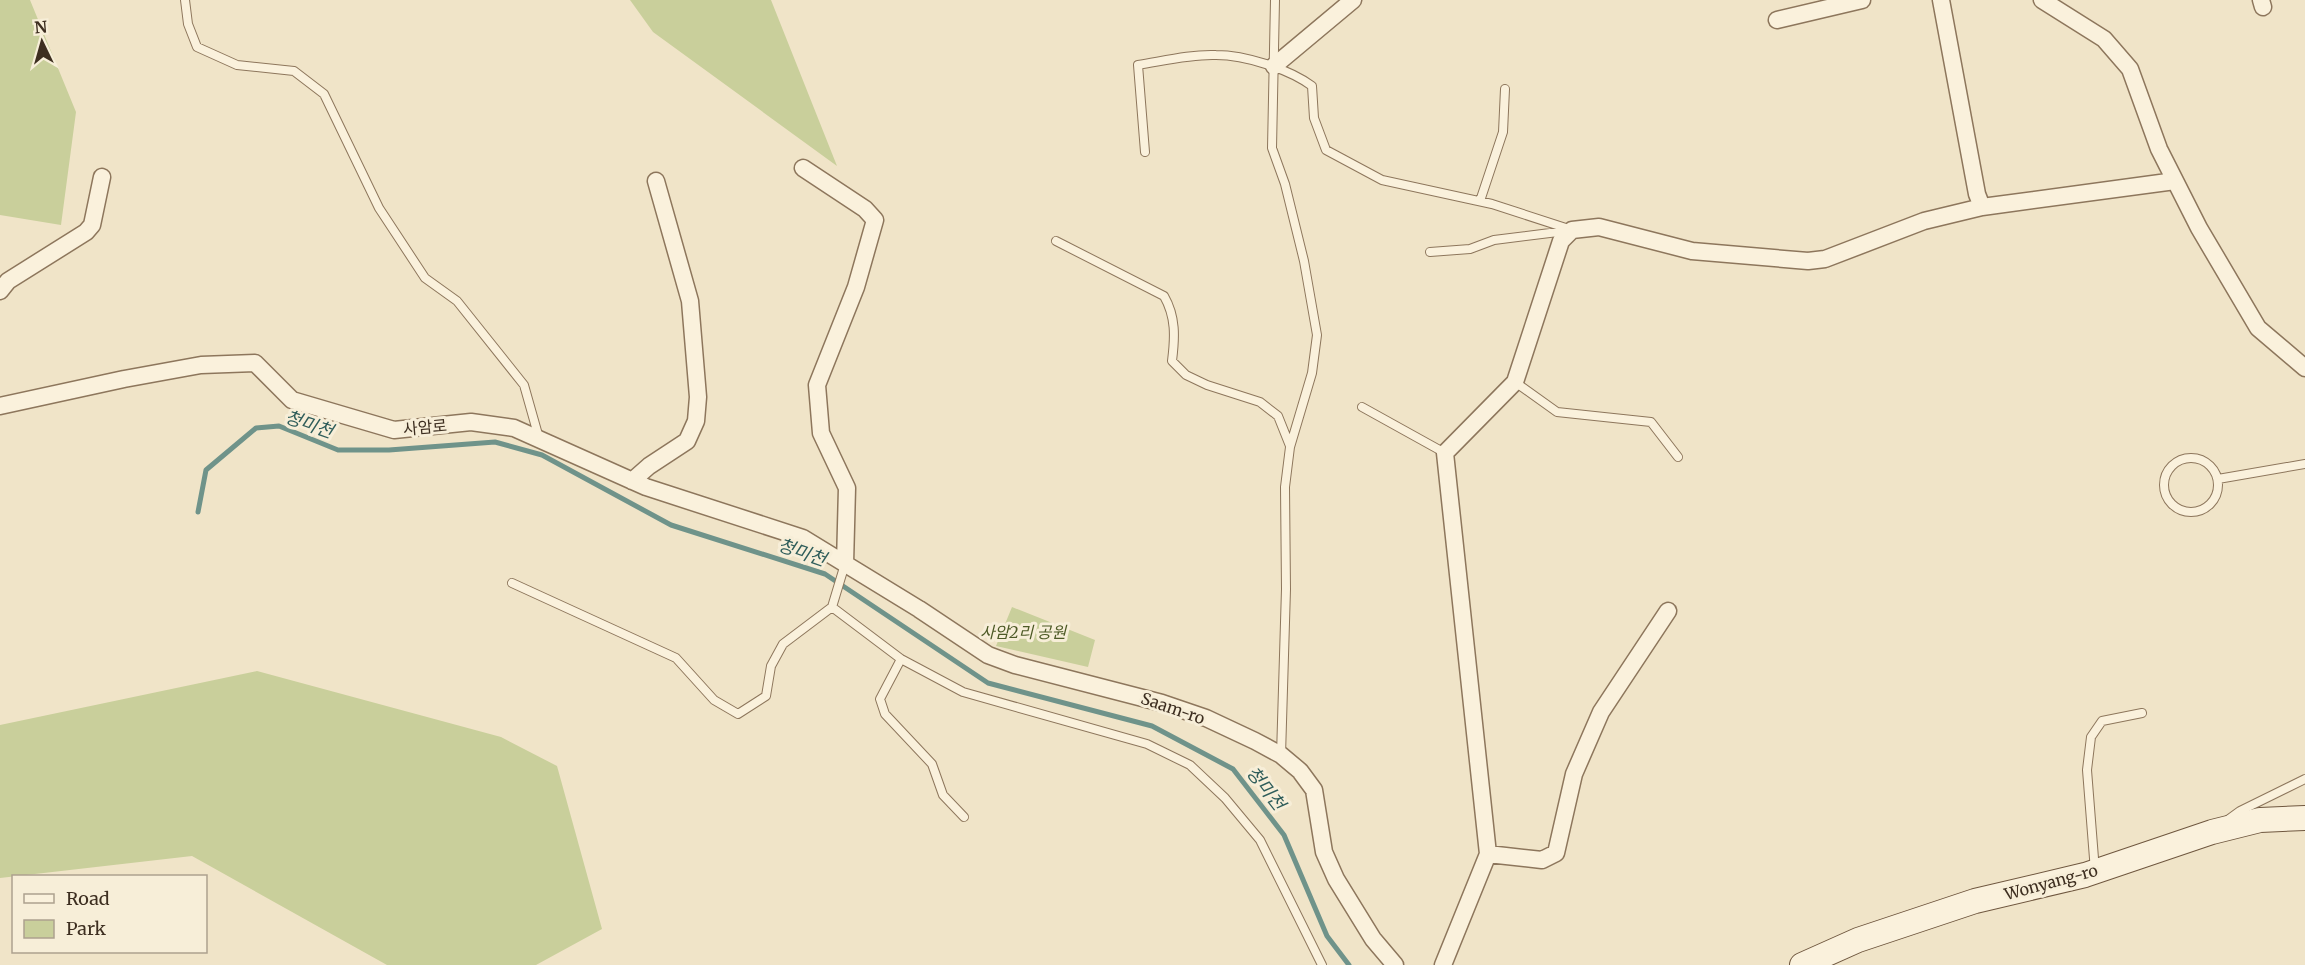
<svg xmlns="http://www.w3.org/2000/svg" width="2305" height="965" font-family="Merriweather,'Noto Sans KR',serif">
	<rect width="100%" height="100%" fill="#f0e4c8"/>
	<path fill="#c9cf9b" d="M0,0H30L76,112L61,225L0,215Z
		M630,0H771L837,166L653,32Z
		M1012,607L1095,640L1088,667L996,646Z
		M257,671L501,737L557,766L602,929L536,965H387L192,856L0,878V725Z"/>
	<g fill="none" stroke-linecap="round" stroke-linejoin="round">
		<path stroke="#6f938a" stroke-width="5" d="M198,512L206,470L256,428L279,426L338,450H389L495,442L542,455L671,525L825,574L988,683L1152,726L1233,769L1284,835L1327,936L1349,965"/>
		<defs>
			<path id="service" d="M185,0L188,24L197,47L237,65L294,71L324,94L379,208L425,278L457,301L524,385L539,438
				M1275,0L1272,148L1285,184L1304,261L1317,335L1312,373L1290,447L1285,487L1286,589L1281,755
				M1145,152L1138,65C1163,61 1190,54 1216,55C1245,55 1289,69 1312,86L1314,118L1326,150L1382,180L1492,204L1572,230
				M1480,201L1503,132L1505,89
				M1056,241L1164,296C1176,317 1175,337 1172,361L1186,375L1207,385L1260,402L1278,416L1290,446
				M1430,252L1470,249L1494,240L1566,231
				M1515,382L1557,412L1651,422L1678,457
				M1362,407L1445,453
				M2164 485a27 27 0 1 1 54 0a27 27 0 1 1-54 0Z
				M2218,479L2305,464
				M512,583L676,658L714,700L738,714L766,696L771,666L783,644L832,607L845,564
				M832,607L901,659L963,692L1147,744L1190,765L1225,798L1260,840L1322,965
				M901,659L880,699L885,714L932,764L943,795L964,817
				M2229,819L2240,811L2305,779
				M2095,871L2087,770L2091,737L2102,721L2142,713"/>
			<path id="minor" d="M1941,0L1977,194L1982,207
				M2042,0L2104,39L2130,69L2159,149L2199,228L2258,328L2305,368
				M2261,0L2263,7
				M1777,20L1862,0
				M1274,66L1353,0
				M803,168L865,209L875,220L856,287L817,385L821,433L847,488L845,564
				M0,291L8,281L86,232L92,225L102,177
				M0,406L124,379L201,365L255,363L292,400L394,430L471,422L514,428L646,487L803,538L919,609L988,655L1015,665L1162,703L1206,718L1255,741L1281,755L1300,771L1314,790L1324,852L1336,879L1373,939L1395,965
				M632,481L649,466L687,441L696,421L698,397L690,301L656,181
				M1488,854L1542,860L1556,853L1574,774L1601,712L1668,611
				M1443,965L1488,854L1445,453L1515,382L1561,241L1572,230L1599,227L1692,251L1808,261L1825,259L1924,221L1982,207L2175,181"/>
			<path id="secondary" d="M1802,965L1858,940L1975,901L2085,875L2212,832L2260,820L2305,818"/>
		</defs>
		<use href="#service" stroke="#8d765c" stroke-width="10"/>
		<use href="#minor" stroke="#8d765c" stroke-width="19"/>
		<use href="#secondary" stroke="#6f573f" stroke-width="26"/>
		<use href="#service" stroke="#faf1dc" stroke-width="8"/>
		<use href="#minor" stroke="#faf1dc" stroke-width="16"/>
		<use href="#secondary" stroke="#faf1dc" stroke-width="24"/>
	</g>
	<g text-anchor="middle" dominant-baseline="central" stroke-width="6" stroke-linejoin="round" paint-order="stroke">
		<g font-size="16" fill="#3d2e20" stroke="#f7eed8">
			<text transform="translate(425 427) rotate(-5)">사암로</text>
			<text transform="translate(1173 708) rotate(19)">Saam-ro</text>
			<text transform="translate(2051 882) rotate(-15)">Wonyang-ro</text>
		</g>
		<g font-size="16" font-style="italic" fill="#4d5a26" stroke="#f7eed8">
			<text x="1023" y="632">사암2리 공원</text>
		</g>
		<g font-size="18" font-style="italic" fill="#2f5d5a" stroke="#f7eed8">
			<text transform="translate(309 424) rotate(19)">청미천</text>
			<text transform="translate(802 552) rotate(19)">청미천</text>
			<text transform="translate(1266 788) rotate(52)">청미천</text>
		</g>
	</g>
	<rect x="12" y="875" width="195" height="78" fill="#f7eed8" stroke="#ada18e" stroke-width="1.5"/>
	<rect x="24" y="894" width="30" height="9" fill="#faf1dc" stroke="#ada18e" stroke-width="1.5"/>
	<text x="66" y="905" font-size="18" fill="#3d2e20">Road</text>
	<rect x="24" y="920" width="30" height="18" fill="#c9cf9b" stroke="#ada18e" stroke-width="1.5"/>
	<text x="66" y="935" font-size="18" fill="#3d2e20">Park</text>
	<g transform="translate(42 42) rotate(355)" stroke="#f7eed8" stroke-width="4.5" paint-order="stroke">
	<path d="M0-4.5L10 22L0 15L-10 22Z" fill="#3d2e20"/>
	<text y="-9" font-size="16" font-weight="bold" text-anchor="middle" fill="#3d2e20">N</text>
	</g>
</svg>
